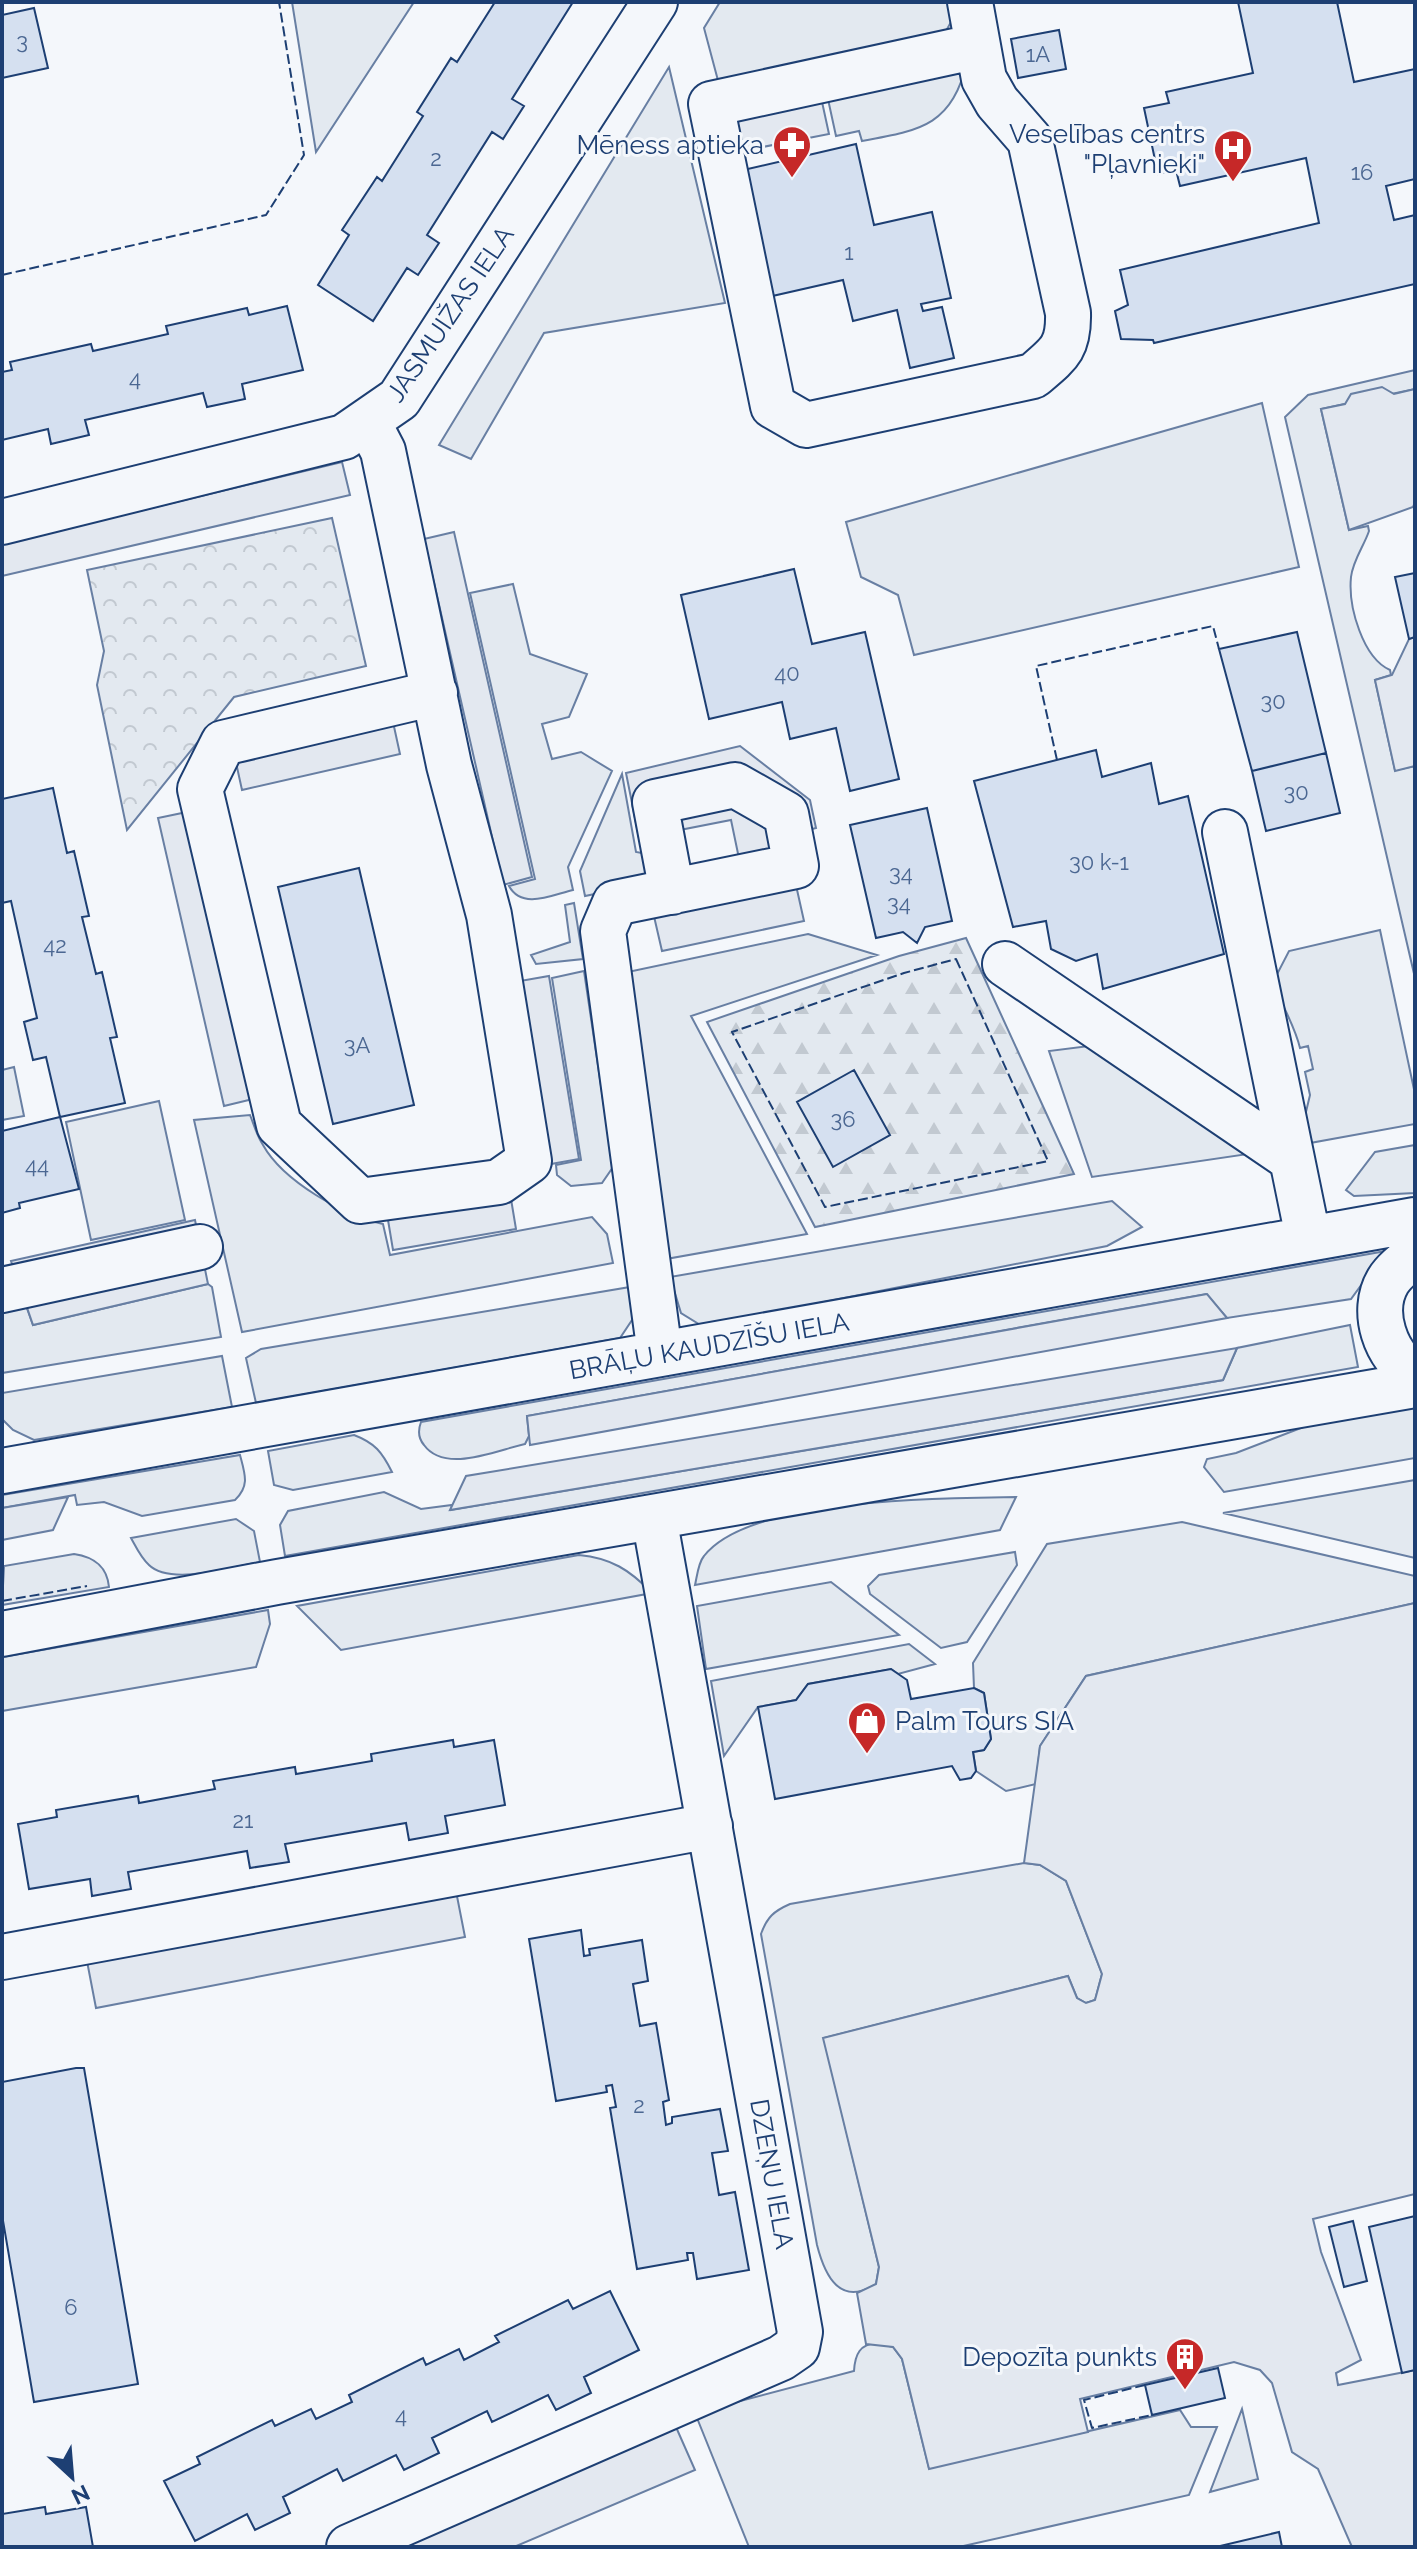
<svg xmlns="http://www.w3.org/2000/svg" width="1417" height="2549" font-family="Raleway,sans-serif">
	<defs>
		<pattern id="forest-firs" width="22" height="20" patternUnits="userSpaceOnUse" patternTransform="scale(2)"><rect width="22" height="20" fill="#e3e9f0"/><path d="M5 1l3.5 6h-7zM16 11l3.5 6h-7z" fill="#c2c9d1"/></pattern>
		<pattern id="park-crowns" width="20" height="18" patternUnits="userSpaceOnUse" patternTransform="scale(2)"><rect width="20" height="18" fill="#e3e9f0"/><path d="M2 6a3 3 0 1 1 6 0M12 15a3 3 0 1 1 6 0" fill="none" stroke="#c2c9d1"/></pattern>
	</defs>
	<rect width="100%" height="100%" fill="#f4f7fb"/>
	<path fill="#e3e9f0" stroke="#687fa3" stroke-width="2" d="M292,2H414L316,152Z
		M720,2H953L956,13L946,31L720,88L704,28Z
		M968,59C952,125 924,130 862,141L859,131L836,136L826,90Z
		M669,67L725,303L544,333L471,459L439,445Z
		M1415,370V389L1321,409L1349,530L1368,526L1369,531C1364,546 1353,560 1351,577C1348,607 1363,658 1390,670L1391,675L1375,680L1395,770L1415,766V978L1285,417L1308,395Z
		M1262,403L1299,567L914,655L898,595L861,577L846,522Z
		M513,584L530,654L587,674L569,717L542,724L552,759L581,752L612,771L568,867L573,890C552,895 522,910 509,886L535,879L470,593Z
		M622,774L636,852L647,854L655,865L643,884L585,896L580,871Z
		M574,903L583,959L536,964L531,955L570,942L565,905Z
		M1380,930L1415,1094V1124L1310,1143L1305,1116L1310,1095L1305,1072L1313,1069L1308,1046L1300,1048C1294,1023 1281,1005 1273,982L1289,951Z
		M808,934L877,955L691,1016L807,1234L666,1259L623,973Z
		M584,971L613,1167L602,1183L571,1186L557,1175L556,1165L581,1160L552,978Z
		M1089,1046L1255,1153L1092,1177L1049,1051Z
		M14,1067L24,1116L2,1120V1070Z
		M159,1101L185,1220L91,1240L66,1122Z
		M250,1115C254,1125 257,1136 263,1145C283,1181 344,1216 383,1224L390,1255L592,1217L607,1234L613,1263L242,1332L194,1120Z
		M1415,1145V1193L1354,1196L1346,1190L1375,1152Z
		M1112,1201L1142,1227L1107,1246L702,1326L681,1313L670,1277Z
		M1386,1251L1351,1299L1227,1318L1206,1294L527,1416L529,1436L525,1444C497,1450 445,1474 424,1445C418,1438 418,1430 421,1422Z
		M208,1284L212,1287L221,1337L2,1373V1313L23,1297L33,1325Z
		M636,1286L638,1311L620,1338L256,1403L246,1358L261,1349Z
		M1350,1325L1358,1367L285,1556L280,1525L288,1511L384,1492L421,1509L452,1505L451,1510L1223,1380L1237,1348Z
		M222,1356L232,1407L34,1440L13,1430L2,1419V1393Z
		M1415,1407V1458L1224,1492L1204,1467L1207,1459L1236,1453L1306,1426Z
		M354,1435C375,1443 382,1452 392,1472L293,1490L274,1485L268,1451Z
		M240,1455C245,1474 250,1486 235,1500L142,1516L104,1502L77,1505L75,1495L2,1508V1495Z
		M1415,1480V1558L1223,1513Z
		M1016,1497L1000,1530L695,1585C697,1577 698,1563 704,1556C750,1497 944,1498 1016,1497Z
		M236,1519L254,1531L260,1562C233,1567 170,1586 149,1565C141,1558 136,1547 131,1538Z
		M1182,1522L1415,1576V1603L1086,1676L1040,1746L1036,1784L1006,1791L976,1771L973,1752L984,1750L991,1739L984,1693L974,1688L973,1663L1047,1544Z
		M1015,1552L1017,1565L967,1642L941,1648L870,1594L868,1586L879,1575Z
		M74,1554C94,1557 107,1566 109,1587L2,1605L4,1566Z
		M579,1555C611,1558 630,1570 652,1593L341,1650L297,1606Z
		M831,1582L899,1635L706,1669L697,1606Z
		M268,1610L270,1624L256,1667L2,1711V1657Z
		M909,1644L935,1664L898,1674L891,1669L808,1684L796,1700L758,1707L724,1756L711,1681Z
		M1024,1863L1040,1865L1066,1881L1102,1974L1095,2000L1086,2003L1077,1998L1068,1976L824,2038L879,2267L876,2284C840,2307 825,2276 817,2245L761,1934C767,1917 774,1911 790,1904Z
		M877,2343L893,2347L902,2359L929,2468L1180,2410L1191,2427H1217L1189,2495L959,2547H749L695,2413L854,2371C855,2354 860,2344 877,2343Z
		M1242,2409L1258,2479L1210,2492Z"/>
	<path fill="url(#forest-firs)" stroke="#687fa3" stroke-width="2" d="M966,938L1074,1174L815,1227L707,1022L899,956Z"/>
	<path fill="url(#park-crowns)" stroke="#687fa3" stroke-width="2" d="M332,518L366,666L234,697L127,830L97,685L104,651L87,570Z"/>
	<path fill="#e3e8f0" stroke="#687fa3" stroke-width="2" d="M819,88L829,134L737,152L728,107Z
		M1382,387L1394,394L1415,389V502L1413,507L1349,530L1321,409L1345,404L1351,394Z
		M342,462L350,495L2,576V544Z
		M454,532L532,877L503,885L424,539Z
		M1415,637V766L1395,771L1375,680L1392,675L1409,639Z
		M393,722L400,754L242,790L235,758Z
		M740,746L810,800L816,828L785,836L804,921L662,951L653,912L746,892L731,820L639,838L626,773Z
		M187,812L253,1099L224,1106L158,818Z
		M549,976L579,1159L551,1164L520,981Z
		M510,1193L516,1229L393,1250L387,1214Z
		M195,1220L208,1284L33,1325L11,1261Z
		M1207,1294L1227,1318L530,1445L527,1416Z
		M1237,1348L1223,1380L450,1510L466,1476Z
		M68,1497L53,1530L2,1540V1508Z
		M1415,1603V2194L1313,2219L1321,2252L1361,2360L1336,2373L1338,2385L1415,2370V2547H1352L1318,2469L1292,2452L1272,2383L1260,2370L1234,2362L1080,2399L1088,2432L929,2469L902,2359L893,2347L866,2344L857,2293L876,2284L879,2267L823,2038L1068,1976L1077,1998L1086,2003L1095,2000L1102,1974L1066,1881L1040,1865L1024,1863L1040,1746L1086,1676Z
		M455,1886L465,1937L96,2008L86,1956Z
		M672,2418L695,2470L514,2547H373Z"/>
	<path fill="#d5e0f0" stroke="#1d3f73" stroke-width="2" d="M495,2H573L512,99L524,106L503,139L492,132L427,235L439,243L418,275L407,268L373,321L318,285L349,235L342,230L377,177L382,181L423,116L417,112L451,58L457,62Z
		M1238,2H1337L1354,82L1415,69V179L1386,186L1394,220L1415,215V284L1154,343L1153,340L1121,339L1115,311L1128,305L1120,270L1319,223L1306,158L1180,186L1176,170L1158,174L1144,108L1169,103L1166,92L1253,73Z
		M34,8L48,68L2,78V15Z
		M1059,30L1066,69L1018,78L1011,39Z
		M856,144L874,225L932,212L951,298L921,304L923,311L942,307L954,358L910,368L897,310L853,321L843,280L768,297L739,171Z
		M287,306L303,370L242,384L245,399L207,407L203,393L85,420L89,435L51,444L48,429L2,440V372L12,370L10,362L91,344L93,351L168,334L166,326L247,308L249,315Z
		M794,569L812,644L865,632L899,779L850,791L836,728L790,739L782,702L709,719L681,595Z
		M1415,573V637L1409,639L1395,577Z
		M1297,632L1326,753L1252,771L1219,649Z
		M1096,750L1102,777L1151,763L1159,804L1188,796L1224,954L1103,989L1097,954L1076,961L1051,949L1046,921L1013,927L974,781Z
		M1326,753L1340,813L1266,831L1252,771Z
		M53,788L67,853L74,851L89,916L82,917L96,974L102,972L117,1037L110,1038L125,1103L60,1117L46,1057L33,1060L24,1022L37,1018L11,901L2,903V799Z
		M927,808L952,921L925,927L917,943L903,932L876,938L850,825Z
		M359,868L414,1105L333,1124L278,887Z
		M854,1070L890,1135L833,1167L797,1102Z
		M60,1117L79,1189L19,1203L20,1208L2,1213V1131Z
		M891,1669L907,1680L911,1699L974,1688L984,1693L991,1739L984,1750L973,1752L976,1771L971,1778L960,1780L952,1766L775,1799L758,1707L796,1700L808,1684Z
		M453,1740L454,1747L494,1740L505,1805L445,1816L448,1833L409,1840L406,1823L285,1844L289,1862L250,1868L247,1851L128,1872L131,1889L92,1896L90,1879L29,1889L18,1824L57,1817L56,1810L138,1796L139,1803L215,1789L213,1781L295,1767L296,1774L372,1761L371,1754Z
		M581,1930L584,1956L590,1955L589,1949L642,1940L648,1981L633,1984L640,2026L656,2023L669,2100L663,2102L666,2125L672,2123V2117L720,2109L728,2151L712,2153L719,2195L735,2192L749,2270L697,2279L693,2253H687L688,2260L637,2269L610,2108L616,2107L612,2085L606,2086L607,2092L556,2101L529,1939Z
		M76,2068H84L138,2384L34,2402L2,2215V2082Z
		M1415,2216V2370L1402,2373L1369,2227Z
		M1353,2221L1367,2281L1344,2287L1329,2227Z
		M610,2291L639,2350L584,2377L591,2393L556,2410L548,2395L492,2422L487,2411L432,2438L439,2453L404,2470L396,2455L343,2481L337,2469L283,2497L290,2513L255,2530L247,2514L195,2541L164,2481L200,2464L197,2457L272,2420L275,2426L311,2409L316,2419L352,2402L349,2395L423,2358L426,2365L459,2349L464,2360L499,2342L495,2336L568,2300L573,2309Z
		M1218,2368L1225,2398L1152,2415L1145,2385Z
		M45,2507L46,2514L86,2507L93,2547H2V2514Z
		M1279,2532L1282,2547H1216Z"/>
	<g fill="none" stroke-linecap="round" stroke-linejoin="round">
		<defs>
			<path id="minor" d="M970,2L984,79L997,102L1030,140L1068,313C1069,348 1059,354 1033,376L806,425L773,406L711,104L978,46
				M368,422L383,451L449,765L489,915L529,1161L499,1182L360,1201L279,1125L200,789L223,743L435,693
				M2,522L344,437L399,399L655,2
				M1225,832L1308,1237
				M1005,964L1290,1158
				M1415,1255C1406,1262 1394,1271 1388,1281C1370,1311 1385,1357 1415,1374
				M2,1290L200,1247
				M660,1354L603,931L615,903L796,866L786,814L735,785L655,802L672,892
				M2,1471L1415,1220
				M2,1634L277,1582L1415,1385
				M2,1957L710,1826
				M349,2547L781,2358L797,2347L800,2332L654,1517"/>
		</defs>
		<use href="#minor" stroke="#1d3f73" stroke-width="48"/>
		<use href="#minor" stroke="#f4f7fb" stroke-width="44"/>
		<path stroke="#1d3f73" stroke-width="2" stroke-dasharray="10 4" stroke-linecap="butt" d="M2,275L266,215L304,155L279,2
			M1057,760L1036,666L1213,626L1219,649
			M956,959L1048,1161L825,1207L732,1032L904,973Z
			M2,1601L87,1586
			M1145,2385L1084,2400L1092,2428L1152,2415"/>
	</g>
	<defs>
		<symbol id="pharmacy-pin" viewBox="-11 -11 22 30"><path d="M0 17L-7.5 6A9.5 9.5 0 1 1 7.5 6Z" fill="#c62828" stroke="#f4f7fb"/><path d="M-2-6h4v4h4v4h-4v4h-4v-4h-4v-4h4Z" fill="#fff"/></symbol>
		<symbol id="hospital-pin" viewBox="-11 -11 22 30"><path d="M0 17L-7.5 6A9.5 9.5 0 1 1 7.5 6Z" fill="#c62828" stroke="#f4f7fb"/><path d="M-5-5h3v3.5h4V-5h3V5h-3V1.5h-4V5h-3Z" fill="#fff"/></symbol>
		<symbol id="shop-pin" viewBox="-11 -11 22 30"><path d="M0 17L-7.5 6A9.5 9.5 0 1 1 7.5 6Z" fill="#c62828" stroke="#f4f7fb"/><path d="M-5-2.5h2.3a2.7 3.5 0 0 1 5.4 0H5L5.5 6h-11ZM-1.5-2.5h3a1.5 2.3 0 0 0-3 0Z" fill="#fff"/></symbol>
		<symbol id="building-pin" viewBox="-11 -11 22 30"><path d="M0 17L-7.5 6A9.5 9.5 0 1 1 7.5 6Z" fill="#c62828" stroke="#f4f7fb"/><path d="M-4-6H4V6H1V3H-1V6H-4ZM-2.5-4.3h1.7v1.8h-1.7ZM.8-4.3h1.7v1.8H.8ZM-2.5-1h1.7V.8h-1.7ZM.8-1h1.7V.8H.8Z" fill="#fff"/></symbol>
	</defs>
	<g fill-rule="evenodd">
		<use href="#pharmacy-pin" x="770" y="123" width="44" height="60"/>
		<use href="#hospital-pin" x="1211" y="127" width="44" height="60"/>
		<use href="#shop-pin" x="845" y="1699" width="44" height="60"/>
		<use href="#building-pin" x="1163" y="2335" width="44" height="60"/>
	</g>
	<g text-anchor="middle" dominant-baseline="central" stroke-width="6" stroke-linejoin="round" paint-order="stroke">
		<g font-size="22" fill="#4b6792">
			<text x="22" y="41">3</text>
			<text x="1038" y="54">1A</text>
			<text x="436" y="158">2</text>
			<text x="1362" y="172">16</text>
			<text x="849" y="252">1</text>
			<text x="135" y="378">4</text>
			<text x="787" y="673">40</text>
			<text x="1273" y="701">30</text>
			<text x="1296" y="792">30</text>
			<text x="1099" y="862">30 k-1</text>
			<text x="901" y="873">34</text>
			<text x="899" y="903">34</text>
			<text x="55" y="945">42</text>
			<text x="357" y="1045">3A</text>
			<text x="843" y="1119">36</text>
			<text x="37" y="1165">44</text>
			<text x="243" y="1820">21</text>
			<text x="639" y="2105">2</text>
			<text x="71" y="2307">6</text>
			<text x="401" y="2415">4</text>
		</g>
		<g font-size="26" fill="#1d3f73" stroke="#f4f7fb" text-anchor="end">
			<text x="1205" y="134">Veselības centrs<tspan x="1205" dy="30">"Pļavnieki"</tspan></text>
			<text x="764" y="145">Mēness aptieka</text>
			<text x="895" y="1721" text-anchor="start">Palm Tours SIA</text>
			<text x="1157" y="2357">Depozīta punkts</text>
		</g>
		<g font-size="26" fill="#1d3f73" stroke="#f4f7fb">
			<text transform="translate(450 314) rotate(-56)">JASMUIŽAS IELA</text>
			<text transform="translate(709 1346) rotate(-10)">BRĀĻU KAUDZĪŠU IELA</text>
			<text transform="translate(772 2174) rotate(80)">DZEŅU IELA</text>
		</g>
	</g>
	<rect width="1417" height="2549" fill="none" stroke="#1d3f73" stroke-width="8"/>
	<g transform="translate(72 2477) rotate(154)" stroke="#f4f7fb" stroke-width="6" paint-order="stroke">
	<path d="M0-6L14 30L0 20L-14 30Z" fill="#1d3f73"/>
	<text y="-12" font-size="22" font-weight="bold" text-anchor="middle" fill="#1d3f73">N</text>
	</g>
</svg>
